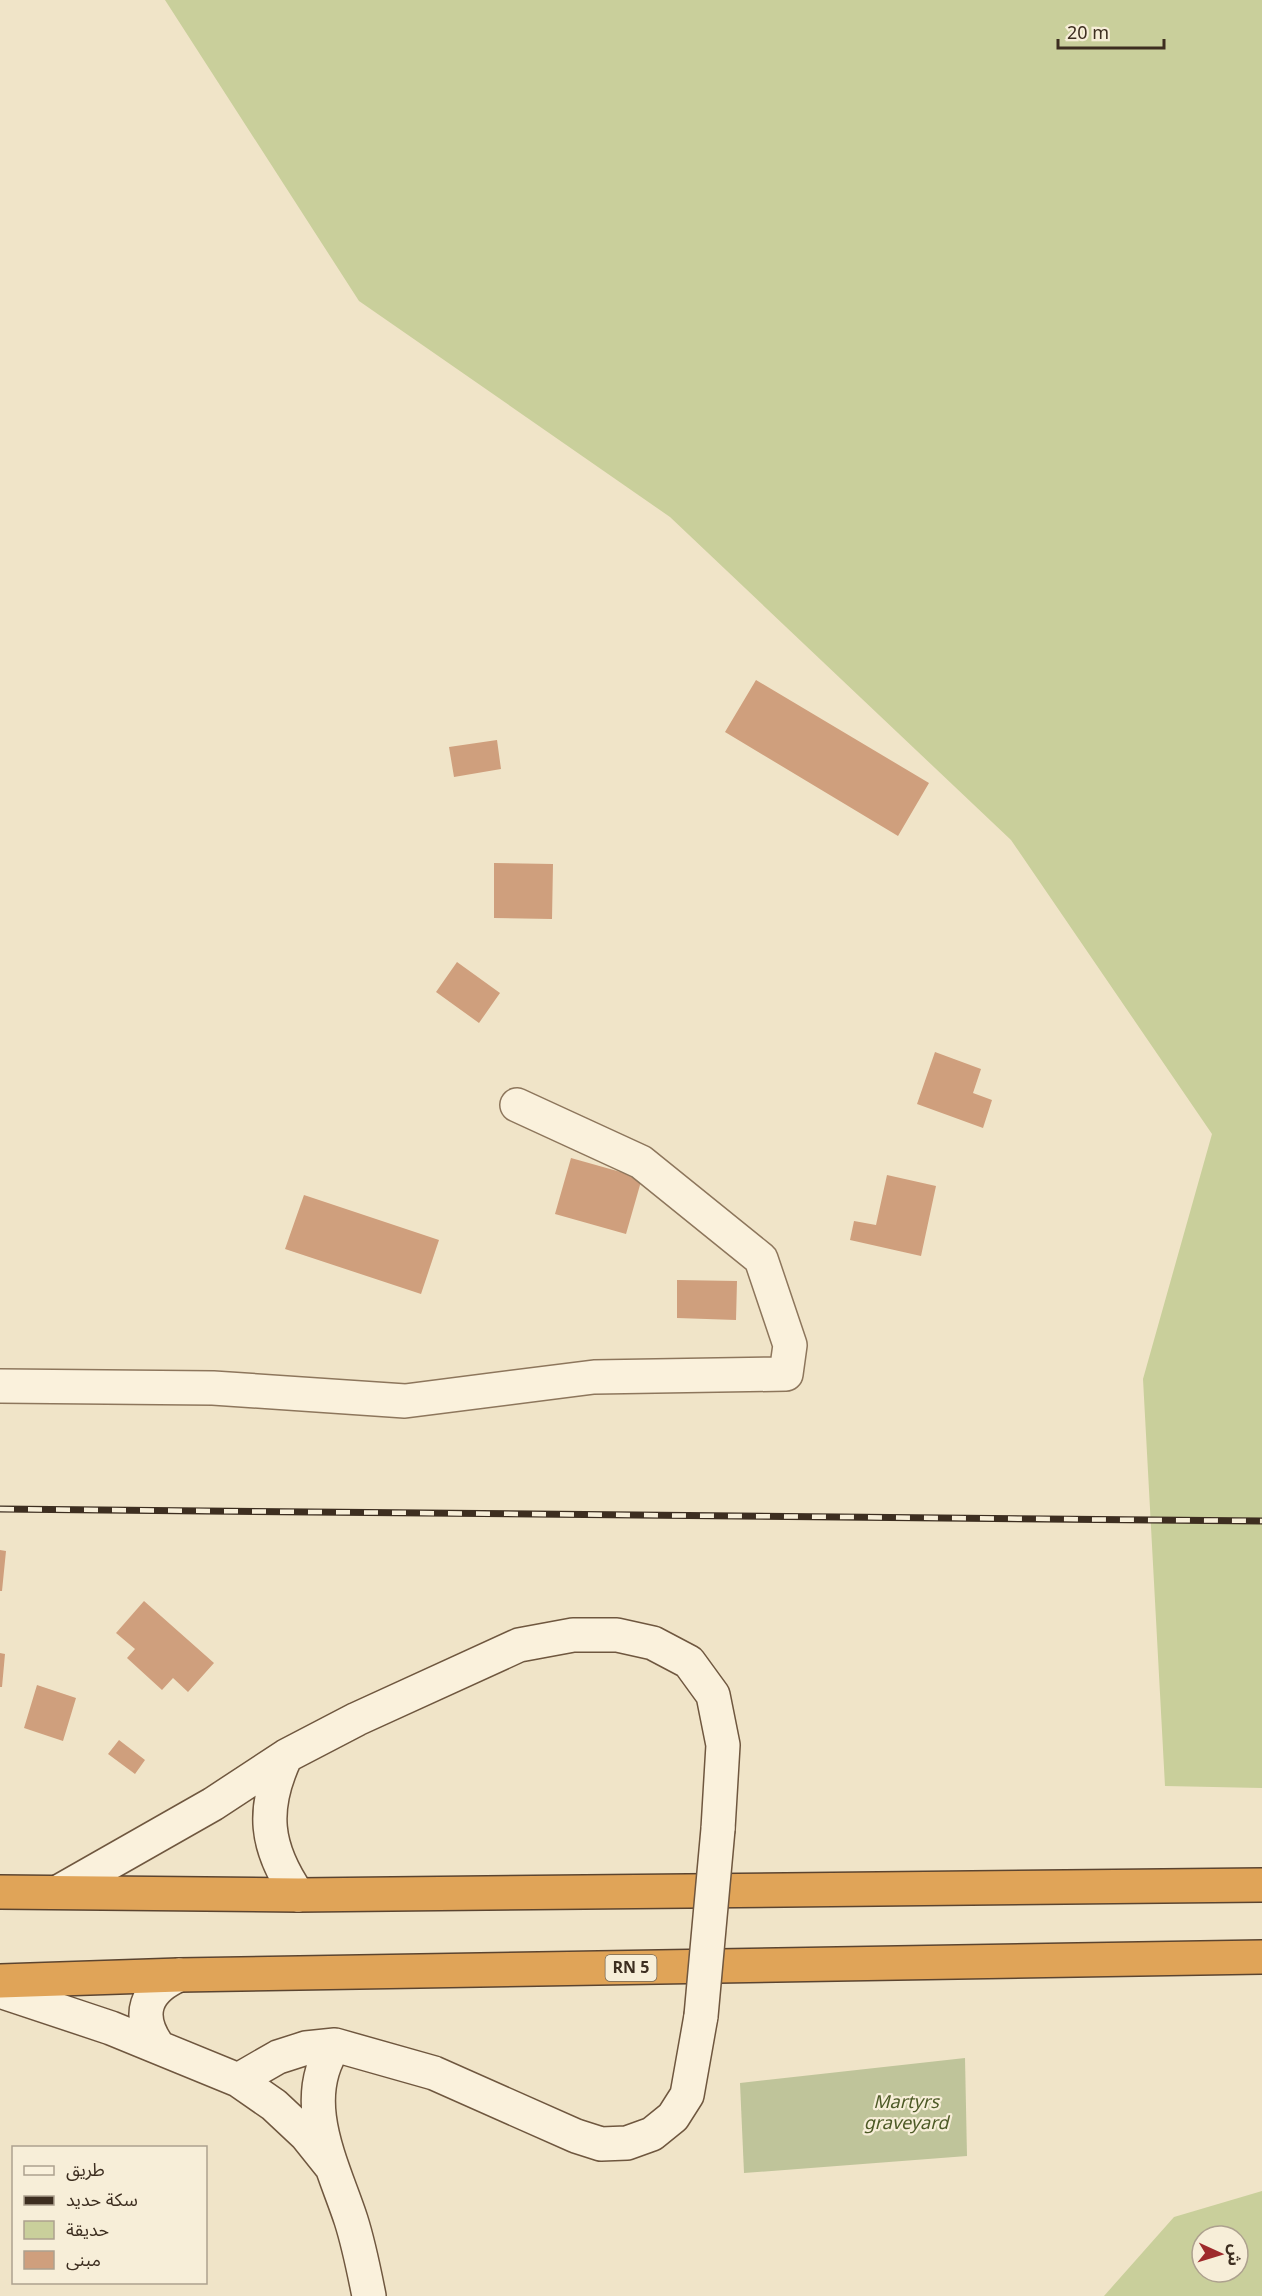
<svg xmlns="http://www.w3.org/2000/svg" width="1262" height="2296" font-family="Georgia,'Noto Sans Arabic',serif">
	<rect width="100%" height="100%" fill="#f0e4c8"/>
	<path fill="#c9cf9b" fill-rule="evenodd" d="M165,0H1262V1788L1165,1786L1143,1379L1212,1134L1011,840L670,517L359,301Z
		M1262,2191V2296H1104L1174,2217ZM1202,2236H1238V2272H1202Z"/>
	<path fill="#bfc49a" d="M965,2058L967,2156L744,2173L740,2083Z"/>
	<path fill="#cf9f7d" d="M756,680L929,783L898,836L725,732Z
		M497,740L501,769L454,777L449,747Z
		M494,863L553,864L552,919L494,918Z
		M457,962L500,993L479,1023L436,992Z
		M935,1052L981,1069L973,1093L992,1100L983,1128L917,1104Z
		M571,1158L642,1178L626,1234L555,1214Z
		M887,1175L936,1186L921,1256L850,1240L854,1221L876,1225Z
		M304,1195L439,1240L421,1294L285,1249Z
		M677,1280L737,1281L736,1320L677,1318Z
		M0,1550L6,1551L2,1591H0Z
		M144,1601L214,1663L188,1692L173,1678L162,1690L127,1658L135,1649L116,1633Z
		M0,1653L5,1654L2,1687H0Z
		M37,1685L76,1698L63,1741L24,1728Z
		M119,1740L145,1760L135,1774L108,1754Z"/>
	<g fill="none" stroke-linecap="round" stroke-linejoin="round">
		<defs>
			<path id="street" d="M0,1386L213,1388L405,1401L594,1377L786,1374L790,1345L761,1259L641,1162L517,1105"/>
			<path id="secondary" d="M286,1756C261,1809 265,1847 298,1895
				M60,1891L213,1804L286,1756L357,1719L519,1645L573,1635H617L653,1643L689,1662L713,1695L723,1745L718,1829
				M0,1991L111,2028L238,2080L274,2105L306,2135L330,2165
				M335,2045C297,2100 333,2165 351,2220C359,2245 364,2271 369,2296
				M158,2046C136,2015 145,1990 179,1975
				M238,2080L278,2057L306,2048L335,2045L434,2073L576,2136L601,2144L627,2143L652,2134L673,2117L687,2095L701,2016"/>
			<path id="highway" d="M0,1892L298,1895L1262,1885
				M0,1981L179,1975L1262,1957"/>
		</defs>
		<use href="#street" stroke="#8d765c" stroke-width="36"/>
		<use href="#secondary" stroke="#6f573f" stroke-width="36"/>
		<use href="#highway" stroke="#5b4430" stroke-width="36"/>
		<use href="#street" stroke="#faf1dc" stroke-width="33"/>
		<use href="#secondary" stroke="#faf1dc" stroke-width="33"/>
		<use href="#highway" stroke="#e0a458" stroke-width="33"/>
		<defs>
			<path id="rail" d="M0,1509L1262,1521"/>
		</defs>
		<use href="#rail" stroke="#3d2e20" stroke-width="7"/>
		<use href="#rail" stroke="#f7eed8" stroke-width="4.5" stroke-dasharray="14" stroke-linecap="butt"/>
		<defs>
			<path id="secondary-bridge" d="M701,2016L718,1829"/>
		</defs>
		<use href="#secondary-bridge" stroke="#6f573f" stroke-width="36" stroke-linecap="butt"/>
		<use href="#secondary-bridge" stroke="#faf1dc" stroke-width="33"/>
	</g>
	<g text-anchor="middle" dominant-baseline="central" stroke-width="4.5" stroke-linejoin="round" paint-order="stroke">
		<rect fill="#f7eed8" stroke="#756857" stroke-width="1.5" x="605.5" y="1955" width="51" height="26" rx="4.5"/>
		<g font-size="16" font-weight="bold" fill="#3d2e20">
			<text x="631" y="1968">RN 5</text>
		</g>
		<g font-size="18" font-style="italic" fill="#4d5a26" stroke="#f7eed8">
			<text x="906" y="2102">Martyrs<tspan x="906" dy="21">graveyard</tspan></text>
		</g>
	</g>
	<rect x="12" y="2146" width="195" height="138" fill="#f7eed8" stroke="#ada18e" stroke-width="1.5"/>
	<rect x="24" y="2166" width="30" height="9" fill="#faf1dc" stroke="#ada18e" stroke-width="1.5"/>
	<text x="66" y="2176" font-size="18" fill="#3d2e20">طريق</text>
	<rect x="24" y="2196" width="30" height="9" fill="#3d2e20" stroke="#ada18e" stroke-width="1.5"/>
	<text x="66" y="2206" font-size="18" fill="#3d2e20">سكة حديد</text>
	<rect x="24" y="2221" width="30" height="18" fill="#c9cf9b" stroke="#ada18e" stroke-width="1.5"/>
	<text x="66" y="2236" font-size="18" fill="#3d2e20">حديقة</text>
	<rect x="24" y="2251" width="30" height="18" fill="#cf9f7d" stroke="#ada18e" stroke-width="1.5"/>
	<text x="66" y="2266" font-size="18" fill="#3d2e20">مبنى</text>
	<g transform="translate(1220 2254) rotate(94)"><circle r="28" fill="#f7eed8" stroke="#ada18e" stroke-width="1.5"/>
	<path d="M0-4.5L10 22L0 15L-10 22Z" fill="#9e2a2b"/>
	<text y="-9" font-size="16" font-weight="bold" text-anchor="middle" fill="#3d2e20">ش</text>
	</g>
	<path d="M1058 39v9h106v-9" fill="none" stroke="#3d2e20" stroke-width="3"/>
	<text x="1067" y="39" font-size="18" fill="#3d2e20" stroke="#f7eed8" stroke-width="4.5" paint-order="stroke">20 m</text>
</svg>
